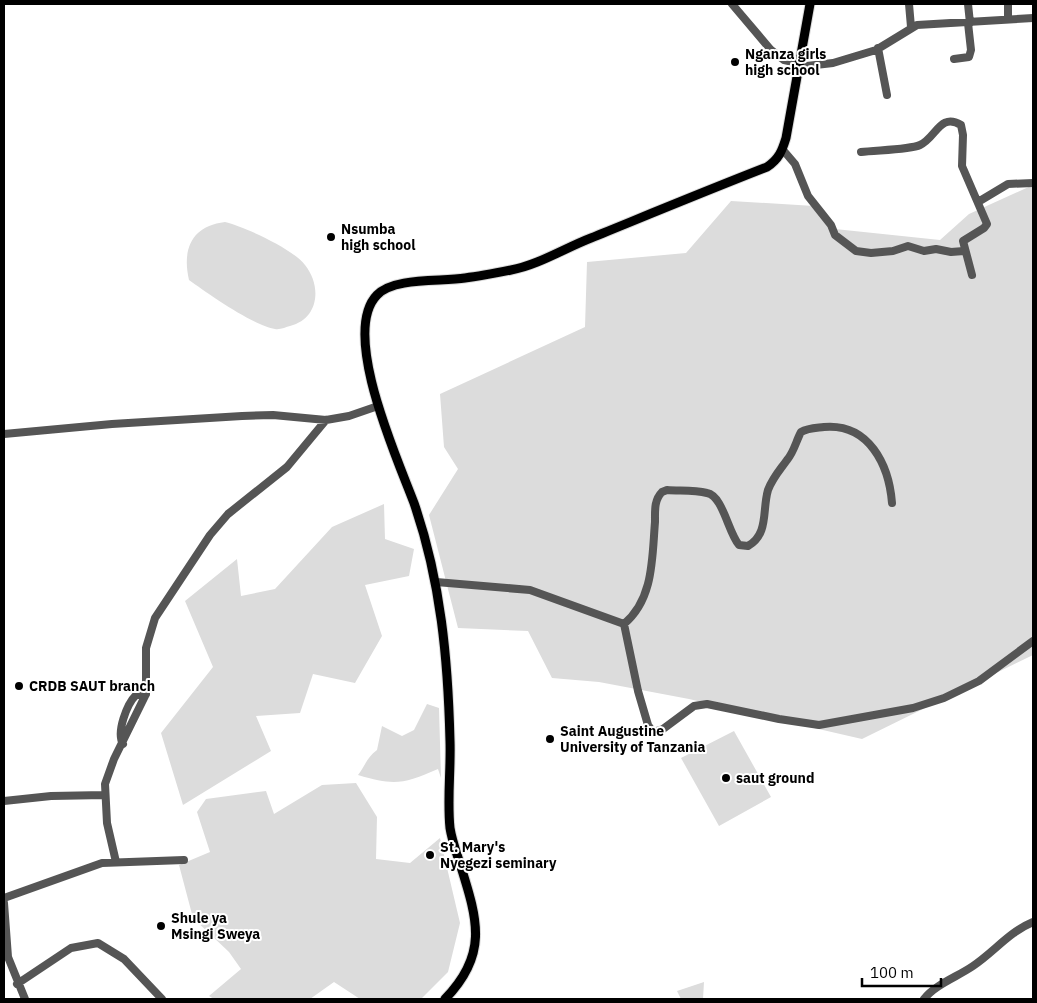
<svg xmlns="http://www.w3.org/2000/svg" width="1037" height="1003" font-family="'IBM Plex Sans',sans-serif">
	<rect width="100%" height="100%" fill="#fff"/>
	<path fill="#dcdcdc" d="M1033,185V655L862,739L689,699L599,682L552,678L528,631L458,628L429,515L458,469L444,447L440,394L585,327L587,262L686,253L731,201L814,206L835,229L940,240L969,214Z
		M225,222C245,227 293,249 305,265C322,286 319,319 290,326C286,327 280,330 275,329C254,326 207,293 189,280C182,250 191,226 225,222Z
		M384,504L385,539L414,549L409,576L365,585L382,636L355,683L313,674L300,713L256,716L271,751L183,805L161,733L213,667L185,601L237,559L241,596L275,589L332,527Z
		M427,704L439,708L441,778L438,769C403,784 395,786 358,775C365,766 367,757 377,750L382,726L402,736L414,730Z
		M734,731L771,797L719,826L681,758Z
		M356,783L377,817L376,859L410,863L440,838L460,923L448,972L421,999H360L334,982L310,999H214L209,996L241,969L229,952L193,918L179,865L210,852L197,812L206,799L266,791L274,814L322,785Z
		M704,982L703,999H681L677,991Z"/>
	<g fill="none" stroke-linecap="round" stroke-linejoin="round">
		<defs>
			<path id="major" d="M445,999C488,955 478,921 461,867C457,854 452,841 450,828C447,799 451,770 450,741C448,660 441,581 414,503C398,460 340,333 377,295C394,277 441,282 465,278C481,276 496,273 511,270C538,265 565,248 591,238C650,214 708,190 767,167C779,159 782,151 786,138L810,4"/>
		</defs>
		<use href="#major" stroke="#dbdbdb" stroke-width="11"/>
		<path stroke="#555" stroke-width="8" d="M732,4L771,50L784,60L798,63
			M909,4L911,27
			M968,4L970,23
			M1008,4V19
			M878,48L887,95
			M954,59L969,57L971,50L968,23
			M798,67L833,63L876,50L917,25L1033,18
			M783,150L795,164L808,196L831,225L835,235L856,251L871,253L893,251L908,246L924,251L936,249L951,252L964,251
			M861,152C875,150 909,150 920,145C936,138 940,112 961,125L963,135L962,166L987,224L984,228L963,241L972,275
			M978,202L1008,184L1033,183
			M4,434L112,424L242,416L273,415L326,420L349,416L378,406
			M436,582L530,590L624,624L638,691L648,725L653,732L663,729L694,706L707,704L779,719L819,725L913,708L944,698L979,681L1033,641
			M624,624C654,599 652,557 655,522C655,511 654,500 662,492L667,490C680,491 694,490 707,493C723,496 728,532 739,545L748,546C769,534 762,510 768,490C773,477 780,470 787,460C794,452 796,441 801,432C808,428 817,428 824,427C869,423 889,465 892,503
			M123,744C116,732 127,704 136,695L146,694
			M4,801L51,796L105,795
			M116,862L107,823L105,784L114,759L146,694V648L155,618L210,535L228,514L287,467L326,420
			M4,898L102,863L184,860
			M4,903L8,957L25,999
			M17,984L71,948L98,943L124,959L162,999
			M924,999C936,984 957,977 973,966C994,952 1009,932 1033,922"/>
		<use href="#major" stroke="#000" stroke-width="9"/>
	</g>
	<g fill="#000" stroke="#fff" stroke-width="2">
		<circle cx="735" cy="62" r="5"/>
		<circle cx="331" cy="237" r="5"/>
		<circle cx="19" cy="686" r="5"/>
		<circle cx="550" cy="739" r="5"/>
		<circle cx="726" cy="778" r="5"/>
		<circle cx="430" cy="855" r="5"/>
		<circle cx="161" cy="926" r="5"/>
	</g>
	<g text-anchor="middle" dominant-baseline="central" stroke-width="4" stroke-linejoin="round" paint-order="stroke">
		<g font-size="14" font-weight="bold" fill="#000" stroke="#fff" text-anchor="start">
			<text x="745" y="54">Nganza girls<tspan x="745" dy="16">high school</tspan></text>
			<text x="341" y="229">Nsumba<tspan x="341" dy="16">high school</tspan></text>
			<text x="29" y="686">CRDB SAUT branch</text>
			<text x="560" y="731">Saint Augustine<tspan x="560" dy="16">University of Tanzania</tspan></text>
			<text x="736" y="778">saut ground</text>
			<text x="440" y="847">St. Mary's<tspan x="440" dy="16">Nyegezi seminary</tspan></text>
			<text x="171" y="918">Shule ya<tspan x="171" dy="16">Msingi Sweya</tspan></text>
		</g>
	</g>
	<rect width="1037" height="1003" fill="none" stroke="#000000" stroke-width="10"/>
	<path d="M862 978v8h79v-8" fill="none" stroke="#000000" stroke-width="2.5"/>
	<text x="870" y="978" font-size="15" fill="#000000" stroke="#ffffff" stroke-width="4" paint-order="stroke">100 m</text>
</svg>
